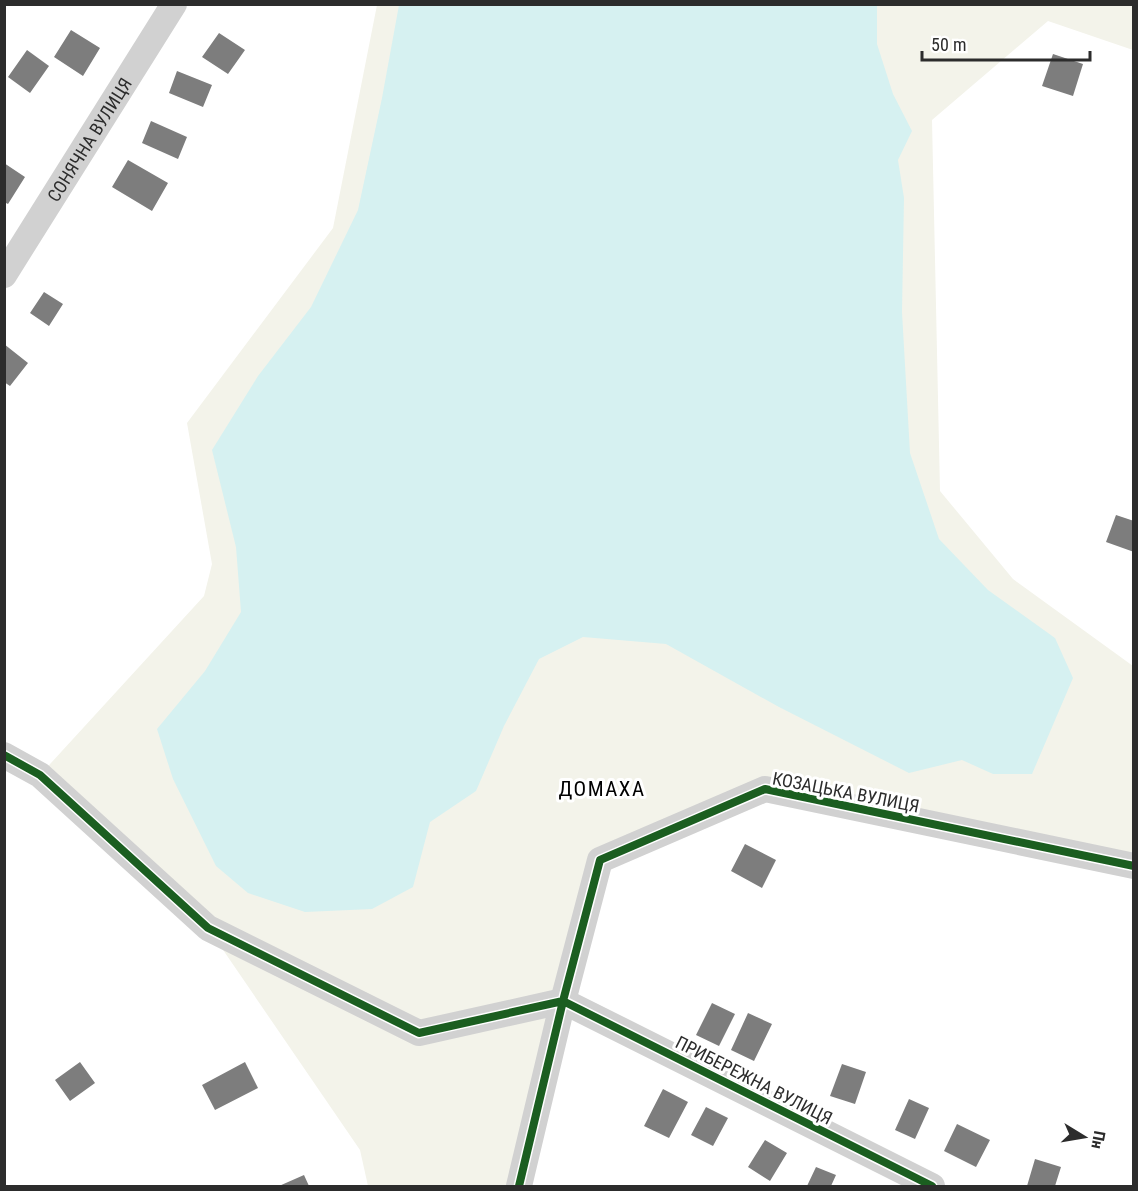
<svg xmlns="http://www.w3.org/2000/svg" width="1138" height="1191" font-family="'Roboto Condensed',sans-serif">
	<rect width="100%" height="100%" fill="#fff"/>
	<path fill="#f3f3ea" d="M377,5H1133V50L1048,21L932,120L940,491L1013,579L1133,666V866L765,789L600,860L519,1186H368L360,1150L208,928L40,775L204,596L212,564L187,423L333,228Z"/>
	<path fill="#d6f1f1" d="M399,5H877V44L893,94L912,131L898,160L904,198L902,312L910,453L939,539L988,590L1055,638L1073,678L1032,774H993L962,760L909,773L779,707L666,644L583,637L539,659L504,726L476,791L430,822L413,887L372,909L305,912L248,893L216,866L173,779L157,729L205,671L241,612L236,547L212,450L258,376L311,307L358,210L382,98Z"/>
	<path fill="#7d7d7d" d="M71,30L100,48L83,76L54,57Z
		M219,33L245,50L228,74L202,57Z
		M27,50L49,66L30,93L8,77Z
		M1053,54L1083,64L1073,96L1042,86Z
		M177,71L212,85L203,107L169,93Z
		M151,121L187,137L178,159L142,143Z
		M128,160L168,183L152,211L112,187Z
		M4,163L25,177L8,204L4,202Z
		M44,292L63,304L49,326L30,313Z
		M4,344L28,363L10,386L4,382Z
		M1116,515L1134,521V552L1106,542Z
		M745,844L776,860L762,888L731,871Z
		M712,1003L735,1014L719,1046L696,1035Z
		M748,1013L772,1024L754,1061L731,1050Z
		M80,1062L95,1083L70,1101L55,1080Z
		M245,1062L258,1088L215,1110L202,1085Z
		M842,1064L866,1072L855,1104L830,1096Z
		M663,1089L688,1102L669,1138L644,1126Z
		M909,1099L929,1108L915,1139L895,1130Z
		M706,1107L728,1118L713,1146L691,1135Z
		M957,1124L990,1140L976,1167L944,1151Z
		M765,1140L787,1153L770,1181L748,1167Z
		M1035,1159L1061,1167L1055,1186H1027Z
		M816,1167L836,1175L831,1186H807Z
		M304,1175L309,1186H279Z"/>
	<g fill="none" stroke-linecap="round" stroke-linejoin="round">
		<g stroke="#d1d1d1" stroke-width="26">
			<path id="s1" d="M4,275L174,4"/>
			<path d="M4,755L40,775L208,928L419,1033L563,1001"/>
			<path d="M563,1001L932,1186"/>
			<path d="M519,1186L563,1001L600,860L765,789L1134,866"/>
		</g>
		<defs>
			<path id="cycleway" d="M4,755L40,775L208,928L419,1033L563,1001
				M563,1001L932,1186
				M519,1186L563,1001L600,860L765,789L1134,866"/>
		</defs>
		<use href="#cycleway" stroke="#fff" stroke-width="11"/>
		<use href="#cycleway" stroke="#1b5e20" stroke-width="8"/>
	</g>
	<g text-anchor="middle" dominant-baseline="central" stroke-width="6" stroke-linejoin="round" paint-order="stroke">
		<g font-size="18" fill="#2c2c2c" stroke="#fff">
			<text stroke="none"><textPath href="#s1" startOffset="160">СОНЯЧНА ВУЛИЦЯ</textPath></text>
			<text transform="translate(846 792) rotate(11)">КОЗАЦЬКА ВУЛИЦЯ</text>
			<text transform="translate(754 1080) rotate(27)">ПРИБЕРЕЖНА ВУЛИЦЯ</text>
		</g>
		<g font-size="21" letter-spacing="1.5" fill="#000" stroke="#fff">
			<text x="602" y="789">ДОМАХА</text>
		</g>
	</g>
	<rect width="1138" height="1191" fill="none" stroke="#2c2c2c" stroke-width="12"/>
	<g transform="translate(1084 1137) rotate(101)" stroke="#ffffff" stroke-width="4.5" paint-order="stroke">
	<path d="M0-4.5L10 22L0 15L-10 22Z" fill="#2c2c2c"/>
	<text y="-9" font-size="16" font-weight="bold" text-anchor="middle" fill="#2c2c2c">Пн</text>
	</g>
	<path d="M922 51v9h168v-9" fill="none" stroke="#2c2c2c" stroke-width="3"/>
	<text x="931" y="51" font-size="18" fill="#2c2c2c" stroke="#ffffff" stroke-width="4.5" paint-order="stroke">50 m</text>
</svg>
